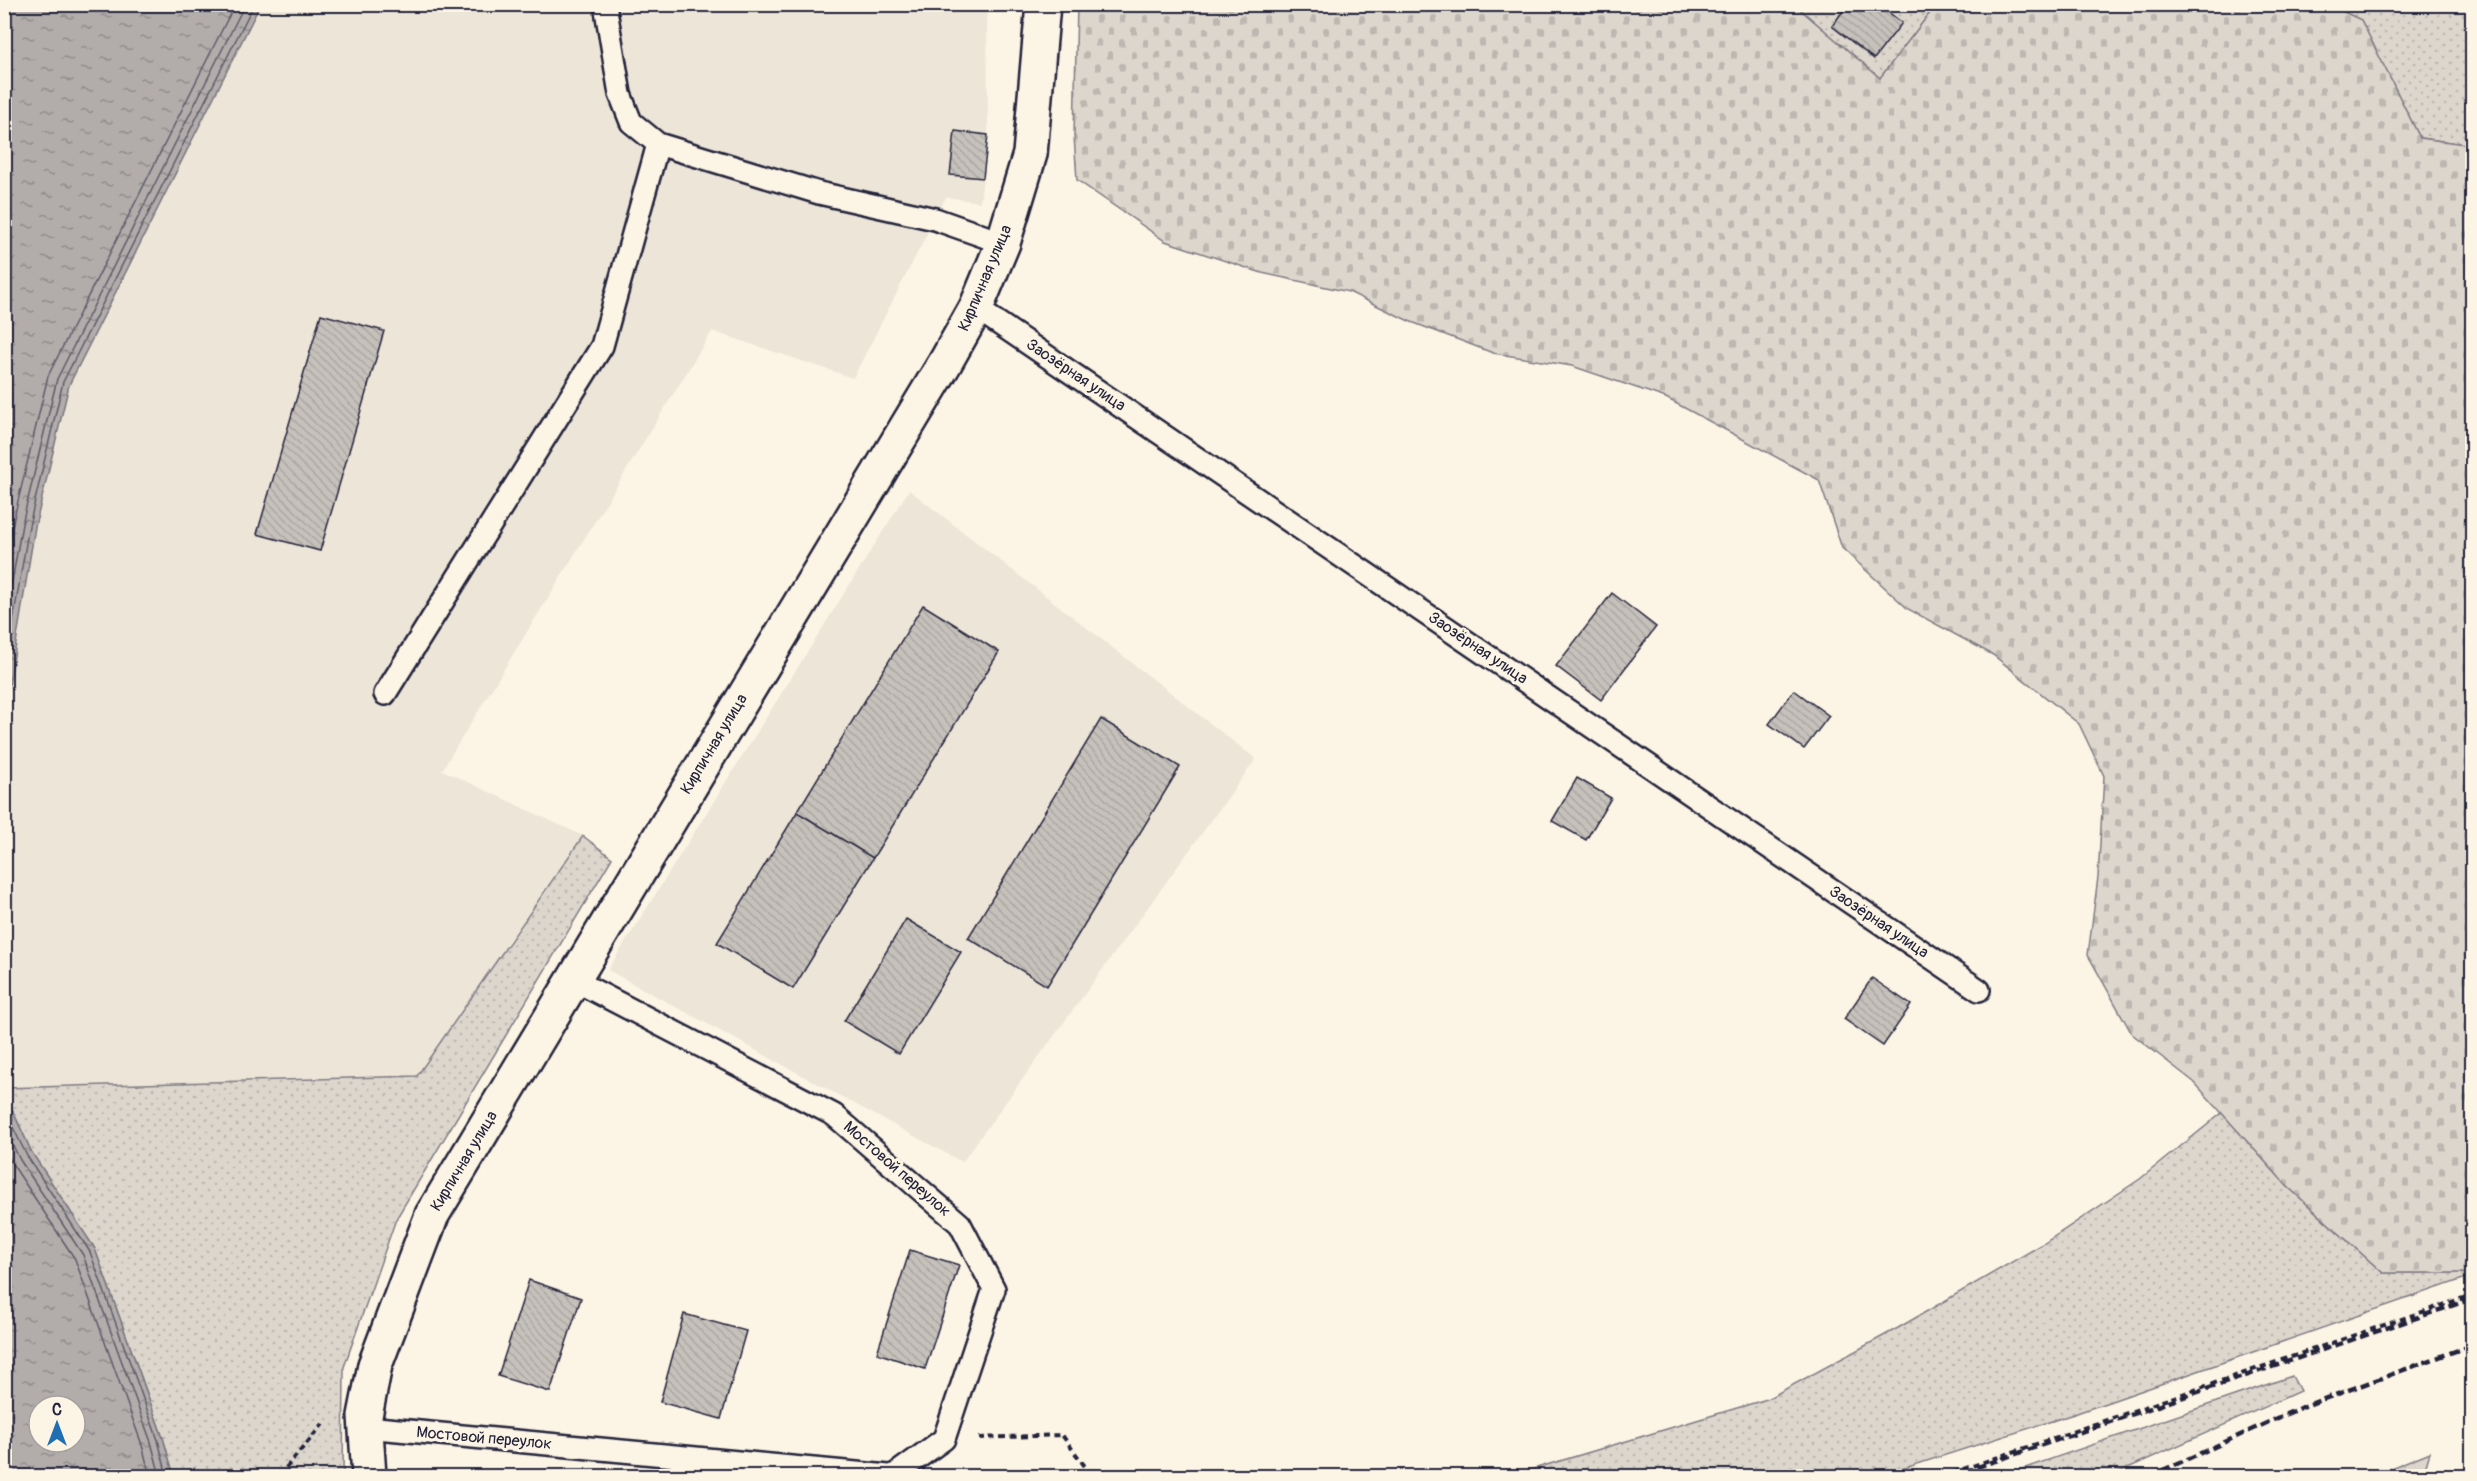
<svg xmlns="http://www.w3.org/2000/svg" width="2477" height="1481" font-family="Pangolin,sans-serif">
	<defs>
		<pattern id="grass-dots" width="8" height="8" patternUnits="userSpaceOnUse" patternTransform="scale(1.5)"><rect width="8" height="8" fill="#dcd6cc"/><path d="M2 2h.1M6 6h.1" fill="none" stroke="#bcb7b0" stroke-width="1.8" stroke-linecap="round"/></pattern>
		<pattern id="forest-firs" width="22" height="20" patternUnits="userSpaceOnUse" patternTransform="scale(1.5)"><rect width="22" height="20" fill="#dcd6cc"/><path d="M5 1l3.5 6h-7zM16 11l3.5 6h-7z" fill="#bcb7b0"/></pattern>
		<pattern id="cemetery-stones" width="16" height="16" patternUnits="userSpaceOnUse" patternTransform="scale(1.5)"><rect width="16" height="16" fill="#dcd6cc"/><path d="M2 7V4a2 2 0 0 1 4 0v3zM10 15v-3a2 2 0 0 1 4 0v3z" fill="#bcb7b0"/></pattern>
		<pattern id="water-ripples" width="26" height="14" patternUnits="userSpaceOnUse" patternTransform="scale(1.5)"><rect width="26" height="14" fill="#b2adab"/><path d="M2 4q2-2 4 0t4 0M15 11q2-2 4 0t4 0" fill="none" stroke="#908c8c"/></pattern>
		<pattern id="building-back-hatch" width="6" height="6" patternUnits="userSpaceOnUse" patternTransform="scale(1.5)"><rect width="6" height="6" fill="#c6c1bb"/><path d="M-1 5l2 2M0 0l6 6M5-1l2 2" fill="none" stroke="#aaa6a2"/></pattern>
	</defs>
	<rect width="100%" height="100%" fill="#fcf5e5"/>
	<filter id="ink" filterUnits="userSpaceOnUse"><feTurbulence type="fractalNoise" baseFrequency=".0167" numOctaves="2"/><feDisplacementMap in="SourceGraphic" scale="12" xChannelSelector="R" yChannelSelector="G"/><feConvolveMatrix kernelMatrix="1 2 1 2 8 2 1 2 1" color-interpolation-filters="sRGB"/></filter>
	<g filter="url(#ink)">
		<path fill="#ece5d8" d="M260,5H987L988,135L980,202L946,197L853,378L712,331L442,770L583,836L417,1076L5,1088V711L35,527L69,385Z
			M909,490L1256,759L962,1162L608,970Z"/>
		<path fill="url(#grass-dots)" stroke="#7f7c84" stroke-width="1.5" d="M1795,5H1936L1880,78Z
			M2329,5H2472V145L2420,138L2361,20Z
			M583,836L612,858L396,1219L344,1367L343,1476H174L163,1438L95,1249L32,1153L5,1094L4,1088L417,1076Z
			M2222,1113L2287,1186L2383,1273H2472V1276L2077,1413L1880,1476H1510L1767,1399L1898,1328L2043,1244L2140,1179Z
			M2292,1376L2300,1391L2110,1476H2002Z"/>
		<path fill="url(#forest-firs)" stroke="#7f7c84" stroke-width="1.5" d="M2430,1452L2423,1476H2371Z"/>
		<path fill="url(#cemetery-stones)" stroke="#7f7c84" stroke-width="1.5" d="M2329,5L2361,20L2420,138L2472,145V1273H2383L2287,1186L2194,1082L2132,1034L2088,955L2098,877L2104,776L2079,724L1993,655L1908,609L1842,548L1819,480L1666,398L1572,366L1493,353L1409,321L1349,292L1262,273L1165,241L1077,180L1074,136L1077,5H1795L1880,78L1936,5Z"/>
		<path fill="url(#water-ripples)" stroke="#78757e" stroke-width="1.5" fill-rule="evenodd" d="M5,4L260,5L69,385L35,527L5,711Z
			M5,1094L32,1153L95,1249L163,1438L174,1476H5ZM39,1406H75V1442H39Z"/>
		<g fill="none" stroke-linecap="round" stroke-linejoin="round">
			<path stroke="#5c5a68" stroke-width="1.5" d="M4,572L13,522L48,376L235,4
				M4,628L22,524L57,379L245,4
				M4,674L29,526L63,382L254,4
				M4,1109L27,1156L90,1252L158,1440L167,1476
				M4,1127L20,1160L83,1255L151,1442L160,1476
				M4,1148L13,1165L75,1259L142,1445L150,1476"/>
		</g>
		<path fill="url(#building-back-hatch)" stroke="#22223b" stroke-width="1.5" d="M1848,4H1878L1902,23L1874,59L1832,26Z
			M955,131L988,135L983,178L950,175Z
			M321,314L384,331L320,551L257,534Z
			M1612,593L1656,627L1601,700L1556,666Z
			M923,605L999,652L873,858L797,812Z
			M1794,690L1829,716L1804,749L1769,724Z
			M1101,719L1180,767L1047,986L968,938Z
			M1577,778L1611,798L1586,840L1552,821Z
			M797,812L873,858L793,989L717,943Z
			M906,919L961,952L899,1054L844,1021Z
			M1872,978L1911,1005L1883,1046L1844,1019Z
			M910,1250L959,1265L925,1369L877,1353Z
			M529,1280L581,1298L550,1392L498,1376Z
			M684,1314L746,1331L721,1419L660,1402Z"/>
		<g fill="none" stroke-linecap="round" stroke-linejoin="round">
			<defs>
				<path id="lane" d="M605,4L620,94L631,122L658,144L819,193L935,219L1003,243
					M976,308L1979,990
					M385,694L602,346L658,144
					M572,979L834,1115L960,1224L994,1289L944,1439L893,1476
					M366,1427L889,1476"/>
				<path id="street" d="M369,1476L365,1416L375,1365L432,1215L945,363L976,308L1003,243L1030,154L1043,4"/>
			</defs>
			<use href="#lane" stroke="#22223b" stroke-width="26"/>
			<use href="#street" stroke="#22223b" stroke-width="38"/>
			<path stroke="#22223b" stroke-width="4" stroke-dasharray="6 4.5" stroke-linecap="butt" d="M979,1438L1062,1435L1092,1476
				M279,1476L323,1424
				M1943,1476L2472,1295"/>
			<use href="#lane" stroke="#fcf5e5" stroke-width="21"/>
			<use href="#street" stroke="#fcf5e5" stroke-width="33"/>
			<path stroke="#22223b" stroke-width="4.5" stroke-dasharray="9 4.5" stroke-linecap="butt" d="M1951,1476L2472,1299
				M2150,1476L2302,1407L2472,1345"/>
		</g>
	</g>
	<g text-anchor="middle" dominant-baseline="central" stroke-width="6" stroke-linejoin="round" paint-order="stroke">
		<g font-size="16" fill="#22223b" stroke="#fcf5e5">
			<text transform="translate(985 278) rotate(-67)">Кирпичная улица</text>
			<text transform="translate(1076 375) rotate(34)">Заозёрная улица</text>
			<text transform="translate(1478 648) rotate(34)">Заозёрная улица</text>
			<text transform="translate(714 744) rotate(-59)">Кирпичная улица</text>
			<text transform="translate(1879 922) rotate(34)">Заозёрная улица</text>
			<text transform="translate(464 1161) rotate(-59)">Кирпичная улица</text>
			<text transform="translate(897 1169) rotate(41)">Мостовой переулок</text>
			<text transform="translate(484 1438) rotate(5)">Мостовой переулок</text>
		</g>
	</g>
	<rect width="2477" height="1481" fill="none" stroke="#fcf5e5" stroke-width="24"/>
	<rect x="12" y="12" width="2453" height="1457" fill="none" stroke="#22223b" stroke-width="2" filter="url(#ink)"/>
	<g transform="translate(57 1424)"><circle r="28" fill="#fcf5e5" stroke="#a5a1a1" stroke-width="1.5"/>
	<path d="M0-4.5L10 22L0 15L-10 22Z" fill="#1f6fb2"/>
	<text y="-9" font-size="16" font-weight="bold" text-anchor="middle" fill="#22223b">С</text>
	</g>
</svg>
